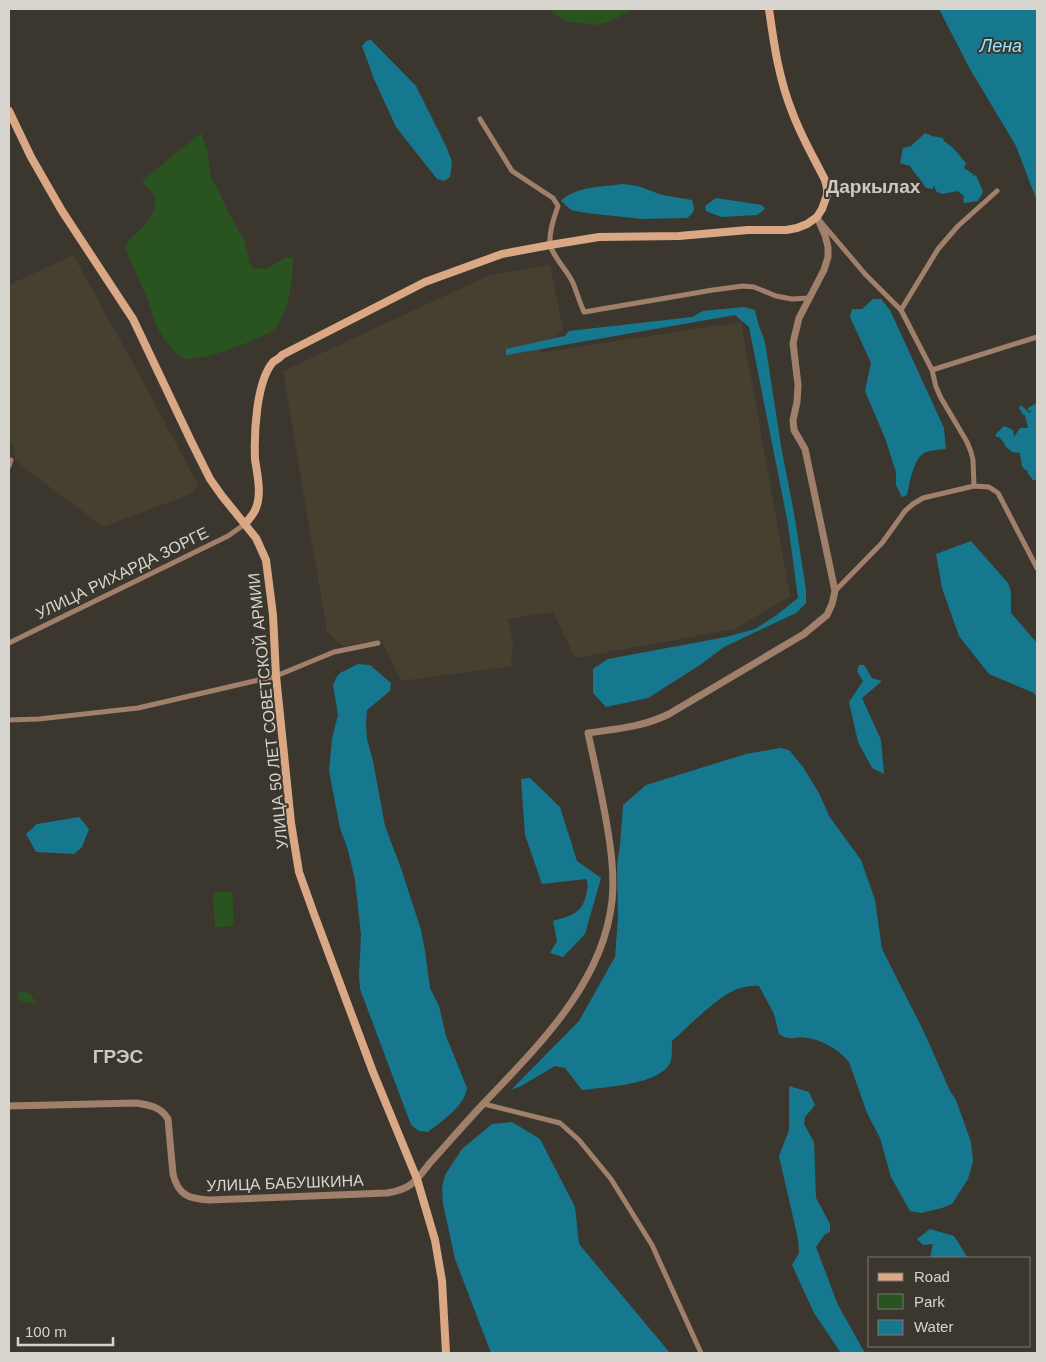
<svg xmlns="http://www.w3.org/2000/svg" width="1046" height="1362" font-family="Helvetica,sans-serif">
	<rect width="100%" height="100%" fill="#3c372e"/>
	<path fill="#474031" d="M73,255L140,376L198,485L193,493L104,527L55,491L15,460V448L9,442V285Z
		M550,265L563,330L538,353L741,322L790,596L735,629L575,658L553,612L508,619L513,644L511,666L401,681L381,640L343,646L327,632L283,371L490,275Z"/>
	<path fill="#2a541f" d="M547,9H633L609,22L595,25L568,22Z
		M201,133L207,150L211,179L217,187L228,212L245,242L250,265L254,269L268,268L287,257L293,259C292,281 290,306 277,326C271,336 221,353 208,356C200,358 192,358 185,359L174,351L164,339L156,325L147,297L126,251V246L128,241L147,223L155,209L154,195L142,181Z
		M232,891L234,926L215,927L213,893Z
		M19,992L30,993L37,1005L18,1000Z"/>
	<path fill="#16788f" d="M939,9H1037V201L1016,146L970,69Z
		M371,40L416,86L446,146L452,162L450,177L444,181L437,179L396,127L374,79L362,46L366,41Z
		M925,133L932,136L943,138L944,141L953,148L966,163L964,168L973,174V176L976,175L983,192L978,201L964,203L963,198L965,197L958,191L942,194L937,192L933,185V189L926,188C921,180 915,174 910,166L900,163L903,148L911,146Z
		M623,184L638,186L662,195L692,200C695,209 695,212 687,218L643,219L586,213L571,210L561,201C576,186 604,187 623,184Z
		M716,198L762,205L765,209L757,215L721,217L706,211L705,206Z
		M873,299H881L890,310L944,428L946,449C940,450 932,450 926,452C913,458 910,482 907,495L902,497L896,485V472L885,438L865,391L871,363L850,317L852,309H862Z
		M744,307L755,310L758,323L765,342L781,446L794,513L806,590V603L796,613L724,647L700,665L648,698L606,707L593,693V669L608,659L726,637L755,629L778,614L798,598L788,524L749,327L735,315L506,355V349L565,336L569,331L692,317L703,311Z
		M1037,401V480H1033L1027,472L1028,470H1025L1022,466L1020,453L1012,452L1005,446V444L999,437H996V434L1004,426L1013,430L1014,437L1020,428H1028L1025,415H1023L1019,408L1021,405L1029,413L1032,410L1028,411V408L1035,404Z
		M971,541L1008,583L1011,592V613L1037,643V697L1034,693L989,674L959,636L942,588L936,554Z
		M358,664L370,665L391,683L390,691L367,710L366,725L367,739L373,761L385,826L402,871L421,930L425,951L430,988L439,1006L446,1036L467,1088C463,1108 443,1120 428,1132L419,1131L411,1125L360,989L359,975L361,935L355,880L348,850L340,828L329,771L332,739L338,715L333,685L336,678L340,673Z
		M859,665H864L872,678L882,681L862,698L881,740L884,774L872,768L858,742L849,702L863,681L857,671Z
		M780,748L789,750L803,767L820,795L829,816L861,860L875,900L882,949L924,1032L950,1091L956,1100L971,1142L973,1161L968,1179L952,1204L942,1208L921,1213L910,1211L891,1177L880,1138L867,1113L849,1062C838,1049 823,1040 807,1038C794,1036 792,1042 779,1034L774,1014L759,986C750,985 737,988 729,993C709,1005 690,1025 672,1041C672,1047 672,1055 671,1060C664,1085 604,1087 582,1090L565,1068L555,1066L521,1086L511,1090L579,1021L615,957L618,918L617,865L620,845L623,805L646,785L746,754Z
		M530,778L560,807L577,861L601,878L585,934L563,957L550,953L557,941L553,921C570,916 582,914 586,895C587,889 589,885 586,879L542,884L525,835L521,779Z
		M79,817L89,829L82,847L74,854L36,852L26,834L37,824Z
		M789,1086L809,1092L815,1105L805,1117L804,1124L814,1142L816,1198L830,1224V1232L825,1234L816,1247L838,1305L865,1353H841L814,1313L792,1265L799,1253L798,1239L779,1156L789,1130Z
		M512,1122L540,1139L575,1207L579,1244L670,1353H491L455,1259L443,1204L442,1188L445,1175L462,1149L492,1124Z
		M930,1229L954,1236L968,1258H930L933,1244L923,1245L917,1239Z"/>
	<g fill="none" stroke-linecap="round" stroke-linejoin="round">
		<path stroke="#a0806a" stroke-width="5" d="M480,119L512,171L553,198L558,206C554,218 549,231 550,243C551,255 568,271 573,283C577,293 580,303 584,312L713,290L743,286L754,287L776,296L792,299L809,298
			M821,222L865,274L901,310L932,370L936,387L941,398L967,442L971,452L973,460L974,486
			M901,310L938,249L958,226L997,191
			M932,370L1037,337
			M9,466L11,460
			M835,591L882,543L905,511L913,504L923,498L974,486L989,487L998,493L1037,568
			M9,643L228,536L245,524
			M9,720L39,719L138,708L276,676L334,652L378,643
			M484,1104L560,1123L579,1140L611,1179L652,1245L701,1353"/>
		<path stroke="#a0806a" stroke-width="7" d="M9,1106L136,1103C150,1105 161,1107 168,1119L173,1174C178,1195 189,1199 209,1200L387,1193C411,1189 415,1182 429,1164C448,1143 466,1122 485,1102C539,1045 603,983 612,901C615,872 610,842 605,814C600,787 594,760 588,733C616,729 643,727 669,714L804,634L827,615L832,604L835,591L805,449L794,430L793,420L797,402L798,385L793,343L799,318L824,270L828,257V247L825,235L817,217"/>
		<path stroke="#dba885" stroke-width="8" d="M9,111L31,157L62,211L133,319L191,441L210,479L222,496L256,538L266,560L273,615L276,676L291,823L299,872L314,914L373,1072L417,1179L435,1240L442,1281L446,1353
			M245,524C249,519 254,514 256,508C262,493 257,474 255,459C254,434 256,382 273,362C276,360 280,358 282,355L425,282L502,254L550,245L599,237L679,236L748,230H786L797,228L807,224L817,217L822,209L827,195V188L825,180C814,158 801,136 793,114C779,80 774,45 769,9"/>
	</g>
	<g text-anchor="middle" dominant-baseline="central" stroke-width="4" stroke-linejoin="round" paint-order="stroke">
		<g font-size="16" fill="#d7d4ce" stroke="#3c372e">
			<text transform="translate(122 573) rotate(-26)">УЛИЦА РИХАРДА ЗОРГЕ</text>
			<text transform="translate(268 711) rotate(-96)">УЛИЦА 50 ЛЕТ СОВЕТСКОЙ АРМИИ</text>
			<text transform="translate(285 1183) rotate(-2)">УЛИЦА БАБУШКИНА</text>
		</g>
		<g font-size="18" font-style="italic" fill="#95e6fd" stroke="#3c372e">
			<text x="1001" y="46">Лена</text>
		</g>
		<g font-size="19" font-weight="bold" fill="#cec9be" stroke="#3c372e">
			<text x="873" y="186">Даркылах</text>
			<text x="118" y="1056">ГРЭС</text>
		</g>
	</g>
	<rect width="1046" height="1362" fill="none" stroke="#d7d4ce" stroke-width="20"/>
	<rect x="868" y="1257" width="162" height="90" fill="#3c372e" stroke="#7a766e"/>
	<rect x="878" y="1273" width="25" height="8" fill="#dba885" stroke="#7a766e"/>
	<text x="914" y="1282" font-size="15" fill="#d7d4ce">Road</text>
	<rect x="878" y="1294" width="25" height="15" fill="#2a541f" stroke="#7a766e"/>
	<text x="914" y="1307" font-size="15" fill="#d7d4ce">Park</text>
	<rect x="878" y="1320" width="25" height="15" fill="#16788f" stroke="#7a766e"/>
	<text x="914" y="1332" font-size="15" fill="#d7d4ce">Water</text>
	<path d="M18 1337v8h95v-8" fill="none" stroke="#d7d4ce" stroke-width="2.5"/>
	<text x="25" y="1337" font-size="15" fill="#d7d4ce" stroke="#3c372e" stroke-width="4" paint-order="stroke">100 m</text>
</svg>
